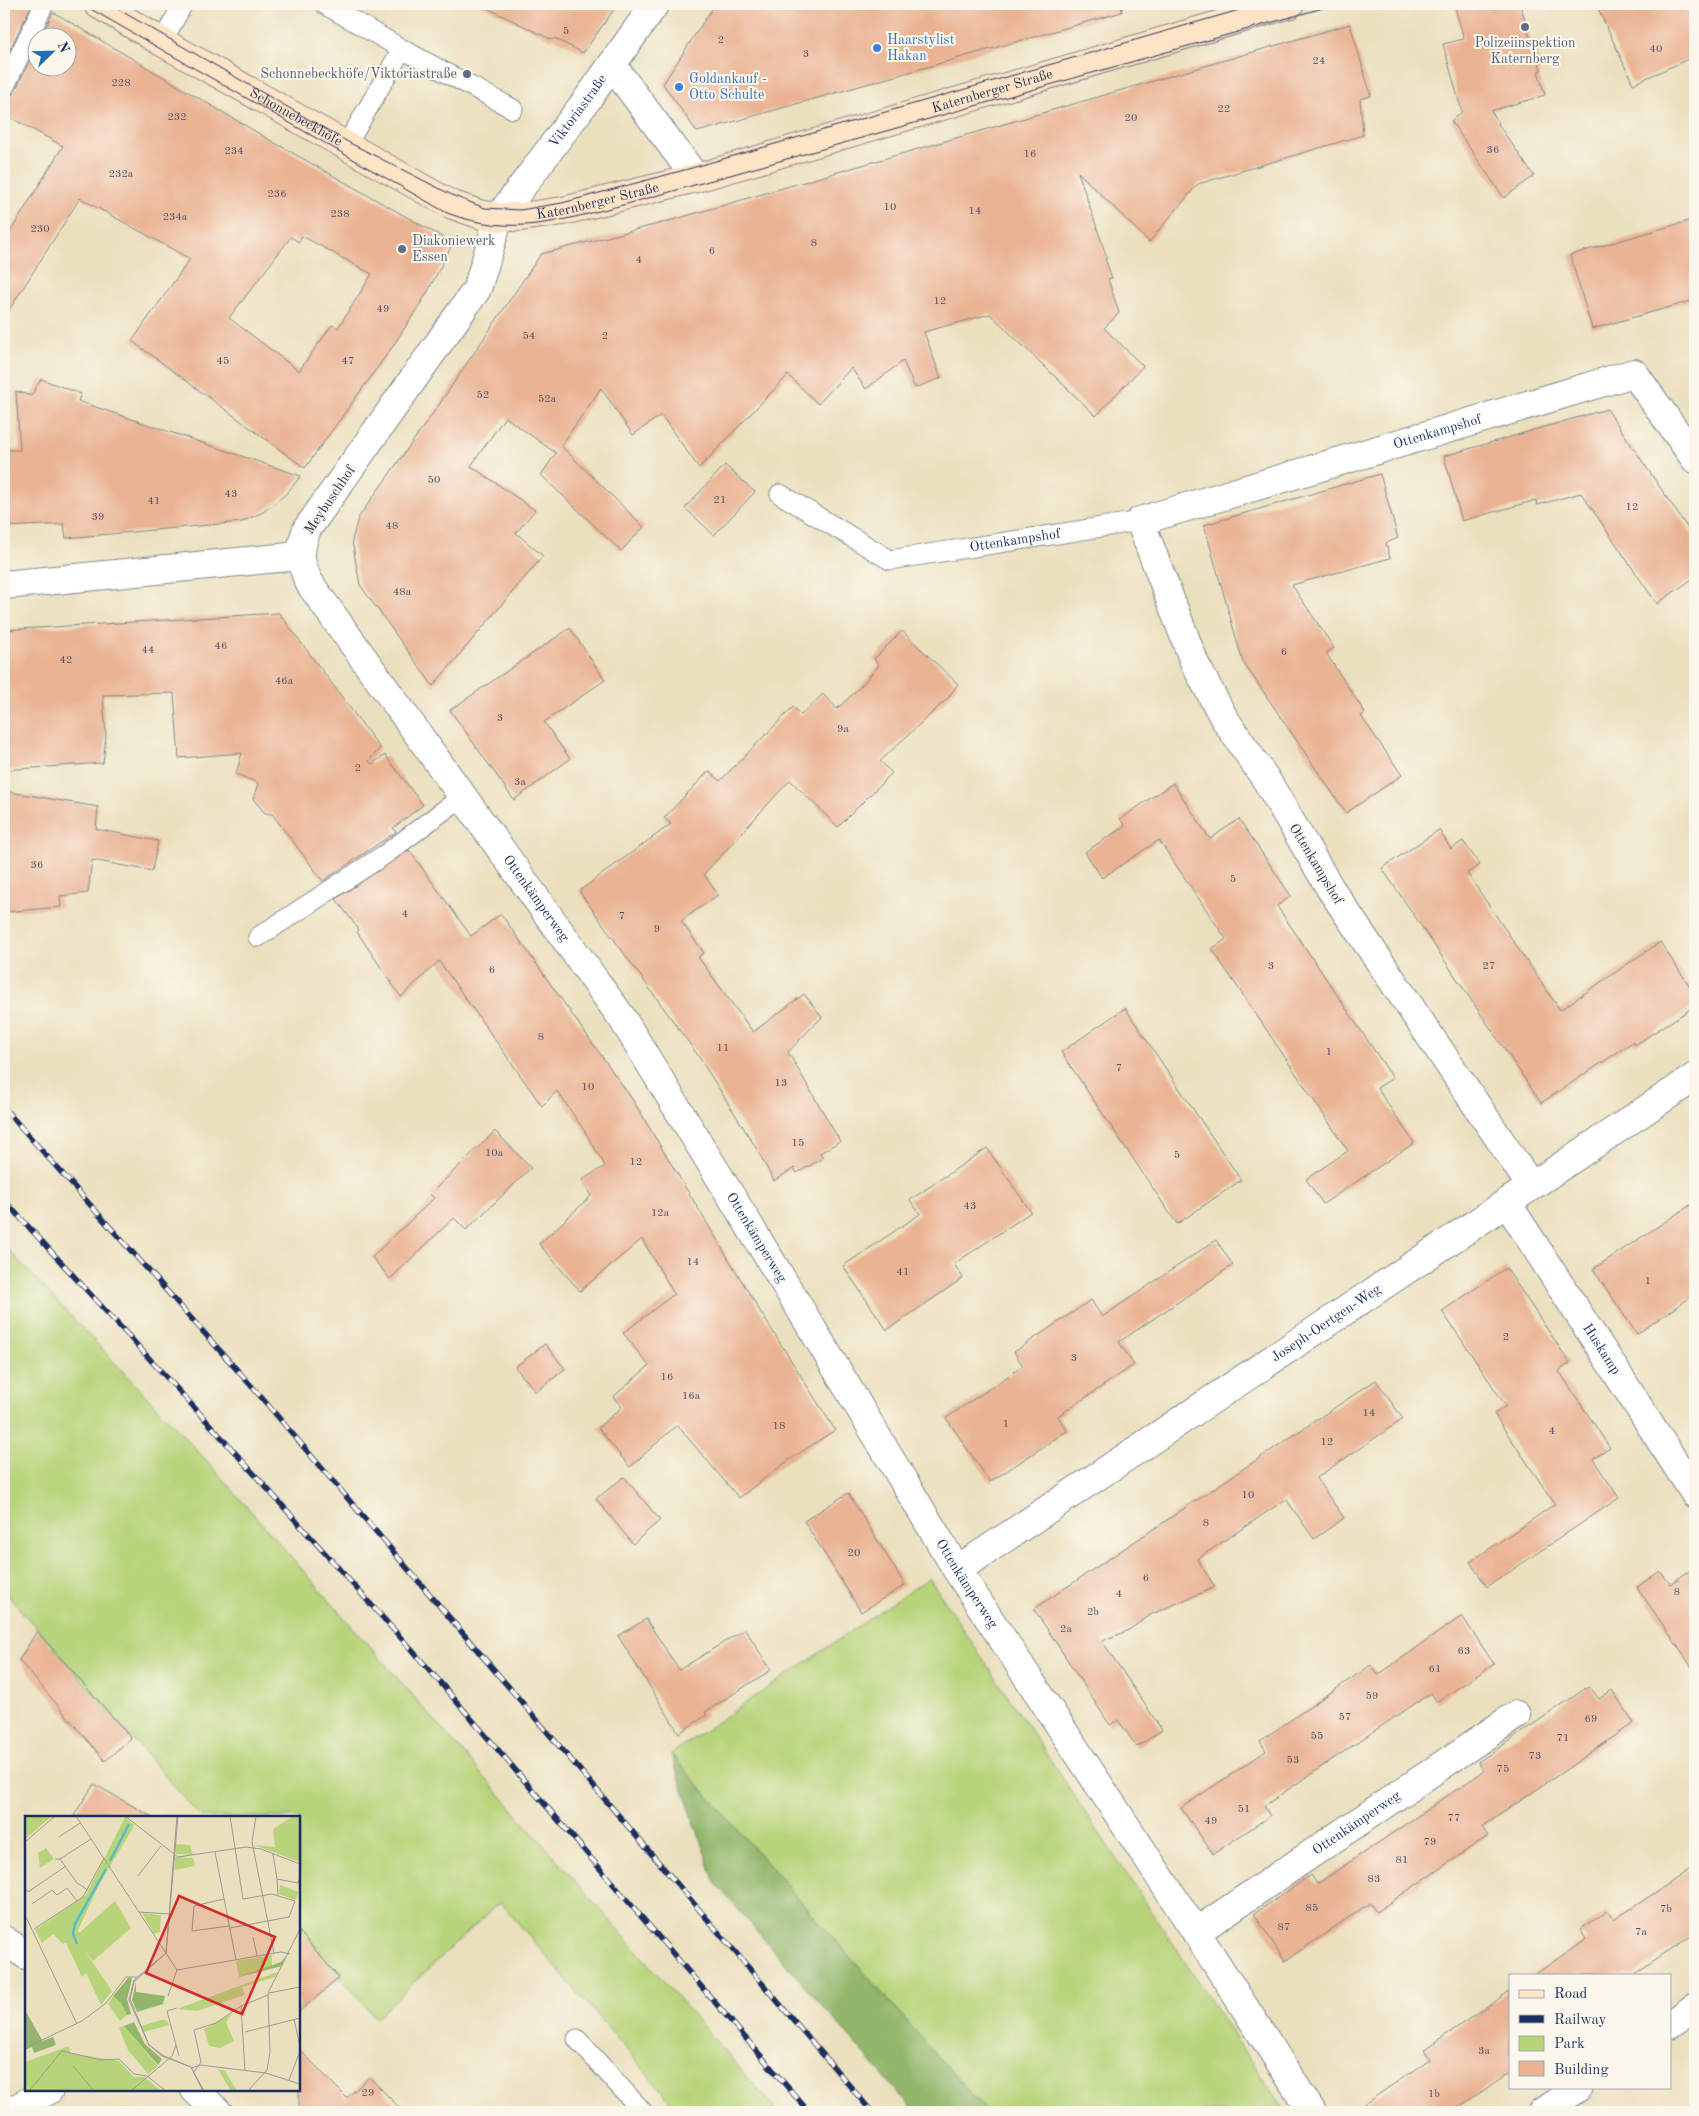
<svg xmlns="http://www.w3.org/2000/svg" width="1699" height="2116" font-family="'Old Standard TT',serif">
	<rect width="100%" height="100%" fill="#fbf7ec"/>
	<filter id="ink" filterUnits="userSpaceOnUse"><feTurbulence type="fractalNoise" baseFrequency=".02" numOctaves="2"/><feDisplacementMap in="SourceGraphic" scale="10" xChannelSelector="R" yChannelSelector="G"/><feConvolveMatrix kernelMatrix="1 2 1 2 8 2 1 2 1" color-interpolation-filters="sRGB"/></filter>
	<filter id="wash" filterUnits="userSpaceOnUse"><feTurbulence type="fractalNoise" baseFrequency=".0096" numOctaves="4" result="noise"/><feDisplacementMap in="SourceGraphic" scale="20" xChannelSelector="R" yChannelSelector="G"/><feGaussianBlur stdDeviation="1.12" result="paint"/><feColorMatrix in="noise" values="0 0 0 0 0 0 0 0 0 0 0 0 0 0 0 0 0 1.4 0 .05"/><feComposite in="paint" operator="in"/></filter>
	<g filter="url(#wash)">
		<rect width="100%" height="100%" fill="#ebe0be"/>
		<path fill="#b8d47a" stroke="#6a826c" d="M4,1245L207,1461L778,2112H680L500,1902L376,2018L299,1929V1817H201L4,1591Z
			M929,1578L1285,2112H987L671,1754Z"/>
		<path fill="#92b66a" stroke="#567264" d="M671,1754L987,2112H915L715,1883Z"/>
		<g id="blocks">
			<path fill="#eab393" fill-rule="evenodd" d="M4,4H32L4,62Z
				M479,4H618L583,53L554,38L552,40Z
				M715,4H1121L1122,12L697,132L663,84Z
				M1454,4H1520L1532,44L1535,43L1541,71H1538L1545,95L1491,111L1499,123L1498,124L1534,176L1504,198L1451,121L1462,112L1443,44L1464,39Z
				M1596,4H1695V56L1633,84Z
				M53,12L275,143L453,243L427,293L393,346L305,468L132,341L190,259L80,198L4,318V242L63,146L4,114V99L10,97L14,93L38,44V68H68V38H41ZM302,236L372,274L338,328L332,325L299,371L229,318L291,237L299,242Z
				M1350,24L1371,96L1360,99L1363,135L1198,184L1149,242L1078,172L1107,258L1105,259L1112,278L1108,279L1119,313L1104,328L1143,366L1096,416L990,314L924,332L941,378L915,388L903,361L866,389L851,368L818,404L788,375L699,468L661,415L633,435L601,388L561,446L644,527L621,551L541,475L556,453L505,417L471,466L535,510L516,533L543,556L433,686L360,585L352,541L358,518L436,409L541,254L662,223Z
				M1695,219V300L1592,329L1570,255Z
				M41,379L81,394L78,401L301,476L286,494L263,512L242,522L66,538L64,524L4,527V450H20L16,391L31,396Z
				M1607,409L1695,539V577L1657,604L1581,493L1537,505L1536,500L1462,521L1444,456Z
				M725,465L755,492L714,535L685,508Z
				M1380,474L1398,538L1386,543L1390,558L1292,585L1334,648L1326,653L1365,713L1361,716L1402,775L1346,813L1243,662L1204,525Z
				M279,613L380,748L369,761L372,764L385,755L423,805L393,828L396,832L323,881L272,814L265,813L253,799L258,783L236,774L242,753L179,758L174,693L103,695L106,736L103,763L4,770V630Z
				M570,628L605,680L544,722L570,759L514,800L450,710Z
				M902,631L958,684L948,698L880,761L892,773L838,827L790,780L704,874L718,895L681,921L704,953L698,957L753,1032L804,994L822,1017L788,1052L840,1141L820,1153L823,1158L797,1173L794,1168L774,1181L755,1146L699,1057L579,891L671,824L664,818L709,771L720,781L793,707L801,715L823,694L837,709L861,686L879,665L874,659Z
				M1173,783L1210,839L1239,819L1291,896L1277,906L1393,1078L1377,1088L1414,1143L1323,1204L1306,1179L1348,1151L1212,949L1226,939L1159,840L1102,878L1085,852L1125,826L1120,819Z
				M4,791L98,807L96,829L158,841L152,871L92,860L88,893L60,896L61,907L4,912Z
				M1439,830L1451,849L1463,841L1480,865L1467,873L1560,1010L1660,942L1695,994V1006L1635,1045L1633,1042L1541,1103L1382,868Z
				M409,850L471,936L501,914L632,1099L763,1316L835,1430L789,1460L739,1498L677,1425L630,1467L598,1428L622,1407L613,1397L649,1366L623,1333L674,1294L642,1239L580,1291L539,1244L591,1196L582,1180L605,1166L584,1130L557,1091L542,1106L439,961L401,997L357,932L359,930L336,899Z
				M1125,1008L1241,1180L1177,1224L1061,1052Z
				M495,1131L531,1168L466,1230L454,1218L390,1279L372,1257L434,1198L430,1194Z
				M987,1148L1031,1212L954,1264L963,1278L887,1330L843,1266L920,1214L910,1200Z
				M1695,1202V1294L1637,1334L1593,1269Z
				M1216,1240L1233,1265L1119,1342L1134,1365L1058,1416L1067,1431L990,1482L946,1418L1023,1366L1014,1352L1091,1300L1102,1317Z
				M1506,1268L1570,1363L1559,1371L1610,1448L1593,1459L1619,1498L1487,1587L1470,1562L1555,1504L1494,1414L1506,1406L1442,1311Z
				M545,1344L565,1369L536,1392L515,1367Z
				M1376,1380L1403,1419L1316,1478L1344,1518L1314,1539L1286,1499L1197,1559L1215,1587L1152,1614L1127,1631L1102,1641L1162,1730L1137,1747L1118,1720L1110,1725L1034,1609Z
				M624,1477L660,1520L633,1544L596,1499Z
				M848,1493L905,1585L861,1612L804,1521Z
				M1695,1567V1672L1637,1587L1660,1571L1670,1584Z
				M1462,1616L1494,1664L1437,1702L1431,1693L1374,1731L1264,1806L1270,1816L1213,1854L1181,1808L1266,1751L1260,1741L1371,1665L1378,1675Z
				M646,1619L679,1670L745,1629L771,1670L705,1712L707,1715L679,1733L618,1636Z
				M37,1631L131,1738L105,1761L19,1660Z
				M1589,1686L1599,1699L1612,1690L1634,1723L1482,1827L1488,1836L1376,1912L1370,1903L1285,1961L1254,1914L1311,1875L1317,1884L1372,1847L1484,1771L1478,1762Z
				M94,1784L152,1817H73Z
				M1695,1866V1933L1633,1975H1534L1586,1939L1580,1930L1594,1920L1607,1911L1614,1920Z
				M299,1931L339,1978L299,2012Z
				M1510,1991V2073L1451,2112H1352L1430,2060L1424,2050Z
				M299,2049L347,2098L369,2077L404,2112H299Z"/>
		</g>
	</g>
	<g filter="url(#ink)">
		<use href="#blocks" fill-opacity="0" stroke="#83888e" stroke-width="1"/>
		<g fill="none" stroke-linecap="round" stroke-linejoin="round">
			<defs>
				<g id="service">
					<path d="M324,4L402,49L513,109"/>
					<path d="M162,42L183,4"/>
					<path d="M4,88L44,4"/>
					<path d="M346,146L402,49"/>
					<path id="s1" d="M780,494L890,560L1140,521"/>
					<path d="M258,937L387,853L463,796"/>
					<path d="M577,2039L643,2112"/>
				</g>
				<g id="minor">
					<path d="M612,65L696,178"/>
					<path id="s2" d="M499,217L477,289L307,529C298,553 299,561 310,584L622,1018L810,1325L957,1570L1196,1932L1312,2112"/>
					<path d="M4,585L299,556"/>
					<path id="s3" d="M1531,1186L1330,888L1267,781L1224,718L1195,664L1140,521L1634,373L1695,459"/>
					<path id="s4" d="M1507,1203L1695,1494"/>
					<path id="s5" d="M957,1570L1695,1077"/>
					<path id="s6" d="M1196,1932L1516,1715"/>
					<path d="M4,1940L26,1955"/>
					<path d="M1670,2025L1695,2007"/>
					<path d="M195,2090L218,2112"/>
					<path d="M10,2112L49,2090"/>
					<path d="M1542,2112L1579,2087"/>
				</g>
				<g id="tertiary">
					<path id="s7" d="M499,217L589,97L655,4"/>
				</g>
				<g id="secondary">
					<path id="s8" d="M98,4L162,42L450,204L482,215L499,217H520L563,211L696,178L1290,4"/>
				</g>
			</defs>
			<use href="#service" stroke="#83888e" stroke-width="21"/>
			<use href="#minor" stroke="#83888e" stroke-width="30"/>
			<use href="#tertiary" stroke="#83888e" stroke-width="30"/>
			<use href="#secondary" stroke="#83888e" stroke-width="30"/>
			<use href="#service" stroke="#fff" stroke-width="19"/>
			<use href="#minor" stroke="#fff" stroke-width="28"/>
			<use href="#tertiary" stroke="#fff" stroke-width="28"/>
			<use href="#secondary" stroke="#fee4c6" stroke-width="28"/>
			<path stroke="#1b2f5e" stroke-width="1" d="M82,4L447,213C515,238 561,220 627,204L1337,4
				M109,4L348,142L454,196L485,208L520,210L562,203L688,169L1260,4"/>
			<defs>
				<path id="rail" d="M4,1108L255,1390L872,2112
					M4,1200L213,1428L426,1666L809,2112"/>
			</defs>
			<use href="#rail" stroke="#1b2f5e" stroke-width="5.5"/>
			<use href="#rail" stroke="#fbf7ec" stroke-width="4" stroke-dasharray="11" stroke-linecap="butt"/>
		</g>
	</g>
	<g fill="#5c6f8a" stroke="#fbf7ec" stroke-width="2">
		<circle cx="1525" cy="27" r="5"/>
		<circle cx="467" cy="74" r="5"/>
		<circle cx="402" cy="249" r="5"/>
	</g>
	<g fill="#3f7fe0" stroke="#fbf7ec" stroke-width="2">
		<circle cx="877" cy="48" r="5"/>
		<circle cx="679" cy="87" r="5"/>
	</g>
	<g text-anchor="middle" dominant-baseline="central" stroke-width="4" stroke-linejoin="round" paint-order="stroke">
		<g font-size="11" fill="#4f506b">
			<text x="566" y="31">5</text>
			<text x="721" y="40">2</text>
			<text x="1656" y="49">40</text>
			<text x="806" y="54">3</text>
			<text x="1319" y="61">24</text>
			<text x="121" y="83">228</text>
			<text x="1224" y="109">22</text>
			<text x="177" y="117">232</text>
			<text x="1131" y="118">20</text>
			<text x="1493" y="150">36</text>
			<text x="234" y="151">234</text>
			<text x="1030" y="154">16</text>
			<text x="121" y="174">232a</text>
			<text x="277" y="194">236</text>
			<text x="890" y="207">10</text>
			<text x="975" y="211">14</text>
			<text x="340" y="214">238</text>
			<text x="175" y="217">234a</text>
			<text x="40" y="229">230</text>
			<text x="814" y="243">8</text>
			<text x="712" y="251">6</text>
			<text x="639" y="260">4</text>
			<text x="940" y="301">12</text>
			<text x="383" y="309">49</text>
			<text x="529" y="336">54</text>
			<text x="605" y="336">2</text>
			<text x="223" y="361">45</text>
			<text x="348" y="361">47</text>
			<text x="483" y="395">52</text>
			<text x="547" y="399">52a</text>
			<text x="434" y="480">50</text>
			<text x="231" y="494">43</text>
			<text x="720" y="500">21</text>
			<text x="154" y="501">41</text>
			<text x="1632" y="507">12</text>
			<text x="98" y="517">39</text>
			<text x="392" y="526">48</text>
			<text x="402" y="592">48a</text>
			<text x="221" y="646">46</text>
			<text x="148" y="650">44</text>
			<text x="1284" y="652">6</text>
			<text x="66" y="660">42</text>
			<text x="284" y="681">46a</text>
			<text x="500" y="718">3</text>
			<text x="843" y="729">9a</text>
			<text x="358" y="768">2</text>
			<text x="520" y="782">3a</text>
			<text x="37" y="865">36</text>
			<text x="1233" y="879">5</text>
			<text x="405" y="914">4</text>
			<text x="622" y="916">7</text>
			<text x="657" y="929">9</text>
			<text x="1271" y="966">3</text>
			<text x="1489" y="966">27</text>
			<text x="492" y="970">6</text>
			<text x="541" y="1037">8</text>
			<text x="723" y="1048">11</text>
			<text x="1329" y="1052">1</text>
			<text x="1119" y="1068">7</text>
			<text x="781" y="1083">13</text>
			<text x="588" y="1087">10</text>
			<text x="798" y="1143">15</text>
			<text x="494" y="1153">10a</text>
			<text x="1177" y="1155">5</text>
			<text x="636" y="1162">12</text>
			<text x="970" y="1206">43</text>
			<text x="660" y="1213">12a</text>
			<text x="693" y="1262">14</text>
			<text x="903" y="1272">41</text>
			<text x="1648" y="1281">1</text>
			<text x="1506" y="1337">2</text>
			<text x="1074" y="1358">3</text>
			<text x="667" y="1377">16</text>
			<text x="691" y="1396">16a</text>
			<text x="1369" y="1413">14</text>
			<text x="1006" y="1424">1</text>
			<text x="779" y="1426">18</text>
			<text x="1552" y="1431">4</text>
			<text x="1327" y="1442">12</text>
			<text x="1248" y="1495">10</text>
			<text x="1206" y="1523">8</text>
			<text x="854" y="1553">20</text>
			<text x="1146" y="1578">6</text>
			<text x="1677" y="1592">8</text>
			<text x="1119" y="1594">4</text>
			<text x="1093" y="1612">2b</text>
			<text x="1066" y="1629">2a</text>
			<text x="1464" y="1651">63</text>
			<text x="1435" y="1669">61</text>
			<text x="1372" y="1696">59</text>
			<text x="1345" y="1717">57</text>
			<text x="1591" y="1719">69</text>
			<text x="1317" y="1736">55</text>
			<text x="1563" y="1738">71</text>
			<text x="1535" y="1756">73</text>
			<text x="1293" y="1760">53</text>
			<text x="1503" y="1769">75</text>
			<text x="1244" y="1809">51</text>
			<text x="1454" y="1818">77</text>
			<text x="1211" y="1821">49</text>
			<text x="1430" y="1842">79</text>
			<text x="1402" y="1860">81</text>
			<text x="1374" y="1879">83</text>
			<text x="1312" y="1908">85</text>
			<text x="1666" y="1909">7b</text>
			<text x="1284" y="1927">87</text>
			<text x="1641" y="1932">7a</text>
			<text x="1484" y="2051">3a</text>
			<text x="368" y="2093">29</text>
			<text x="1434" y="2094">1b</text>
		</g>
		<g font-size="14" fill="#366cbe" stroke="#fbf7ec" text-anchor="start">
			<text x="887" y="40">Haarstylist<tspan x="887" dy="16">Hakan</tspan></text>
			<text x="689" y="79">Goldankauf -<tspan x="689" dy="16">Otto Schulte</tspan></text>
		</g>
		<g font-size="14" fill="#4e5e75" stroke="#fbf7ec">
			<text x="1525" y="43">Polizeiinspektion<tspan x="1525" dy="16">Katernberg</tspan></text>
			<text x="457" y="74" text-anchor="end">Schonnebeckhöfe/Viktoriastraße</text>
			<text x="412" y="241" text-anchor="start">Diakoniewerk<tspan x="412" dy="16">Essen</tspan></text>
		</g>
		<g font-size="14" fill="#1b2f5e" stroke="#fbf7ec">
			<text stroke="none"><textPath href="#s8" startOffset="966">Katernberger Straße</textPath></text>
			<text stroke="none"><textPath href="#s7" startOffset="132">Viktoriastraße</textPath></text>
			<text stroke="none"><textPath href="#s8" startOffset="228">Schonnebeckhöfe</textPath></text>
			<text stroke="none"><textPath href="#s8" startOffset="556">Katernberger Straße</textPath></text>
			<text stroke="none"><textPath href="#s3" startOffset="1085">Ottenkampshof</textPath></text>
			<text transform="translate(330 500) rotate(-56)">Meybuschhof</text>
			<text stroke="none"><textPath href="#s1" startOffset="255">Ottenkampshof</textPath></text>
			<text transform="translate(1316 864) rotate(59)">Ottenkampshof</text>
			<text stroke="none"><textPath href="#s2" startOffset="814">Ottenkämperweg</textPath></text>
			<text stroke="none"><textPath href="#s2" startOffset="1219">Ottenkämperweg</textPath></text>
			<text stroke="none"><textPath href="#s5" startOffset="444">Joseph-Oertgen-Weg</textPath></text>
			<text stroke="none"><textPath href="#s4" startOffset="174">Huskamp</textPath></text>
			<text stroke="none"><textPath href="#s2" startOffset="1624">Ottenkämperweg</textPath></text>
			<text stroke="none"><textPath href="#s6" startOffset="194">Ottenkämperweg</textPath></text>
		</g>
	</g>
	<g transform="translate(25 1816)">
		<rect width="275" height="275" fill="#ebe0be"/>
		<path d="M0,0H27L0,23ZM268,0H275V46L229,29L250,31L248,13ZM100,1L109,9L108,12L75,67L53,114L54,117L90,85L106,112L68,145L60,135L87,175L76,189L61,157L57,161L41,127L38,128L28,118L17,127L10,114L61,79ZM150,28L165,29L168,39L151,38ZM21,32L29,43L15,52L13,37ZM150,41L168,42L170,50L150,54ZM255,69L274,76L270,84L254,78ZM117,97L136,99L135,116L129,118ZM247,139V150L214,161L211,145ZM252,156L250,161L217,171L220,179L172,195L152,193ZM88,180L96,187L102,199L95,205L83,188ZM208,197L201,206L209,225L195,232L184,230L179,213ZM136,204H142L144,209L119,216L117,210ZM99,210L133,250L123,258L103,234L94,212ZM44,230L45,237L94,245L109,261H119L137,275H0V246ZM193,253L200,255L212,275H206Z" fill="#b8d47a"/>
		<path d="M260,141L257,150L214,161L256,146ZM104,161L107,163L102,183L106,198L102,199L96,187L88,180ZM111,166V176L140,180L138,188L112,196L107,184ZM0,196L17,225L28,221L31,229L9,237L7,231L0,234ZM109,206L120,228L137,243L133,249L99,210Z" fill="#92b66a"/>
		<path fill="none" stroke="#51bec9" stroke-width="2.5" d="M85,45L104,8M52,128L48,118L50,108L81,53"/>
		<path fill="none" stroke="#989998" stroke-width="1" d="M51,0L152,154M100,0L153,41L221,31L236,33L275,48M152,0L141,137L109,164L104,184L124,229L137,240L166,251L178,275M153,0L141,137L109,166L105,183L124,229L139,240L166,251L179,275M231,0L227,26L249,137M34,21L55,7M0,26L30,0M190,36L211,144M248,38L252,63L273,67L275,61M30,43H35L52,67L63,74M35,43L66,23M113,60L136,30M252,63L253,79M0,72L3,76L41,50M199,83L169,90L167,115L204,110M7,88L27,74L32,79L42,72L52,85M114,96L146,98M0,99L52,208M205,112L264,101L270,85L247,78L218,83L205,0M9,113L58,81L79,42M228,121L232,140M152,154L256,136L265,138M244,177L275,171M143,180L152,154M216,190L220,254M152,192L142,195L154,240M0,195L17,225M269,203L275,230M220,216L275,202M0,232L57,205L81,187L101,161H112M48,250L69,275M166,252L175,249L241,257L275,268M169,256L176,246L169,214L191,207L216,190L243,179M264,264L275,235M4,275L37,235L76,244L94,243L109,258L122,260L141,275M106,275L147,240L151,229M223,275L242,254L245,236L243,177L275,113"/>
		<path fill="#d62828" fill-opacity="0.15" stroke="#d62828" stroke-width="2.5" d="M154,80L250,121L217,198L121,157Z"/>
		<rect width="275" height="275" fill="none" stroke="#1b2f5e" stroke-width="2.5"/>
	</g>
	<rect width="1699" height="2116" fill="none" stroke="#fbf7ec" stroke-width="20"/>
	<rect x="1509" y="1974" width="162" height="115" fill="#fbf7ec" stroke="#a1a7b3"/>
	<rect x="1519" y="1990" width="25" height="8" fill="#fee4c6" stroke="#a1a7b3"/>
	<text x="1554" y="1998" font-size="15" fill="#1b2f5e">Road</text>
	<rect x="1519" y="2015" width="25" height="8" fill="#1b2f5e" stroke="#a1a7b3"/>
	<text x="1554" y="2024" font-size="15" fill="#1b2f5e">Railway</text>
	<rect x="1519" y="2036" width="25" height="15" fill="#b8d47a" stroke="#a1a7b3"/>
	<text x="1554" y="2048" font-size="15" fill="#1b2f5e">Park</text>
	<rect x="1519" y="2061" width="25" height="15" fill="#eab393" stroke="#a1a7b3"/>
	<text x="1554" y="2074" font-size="15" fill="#1b2f5e">Building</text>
	<g transform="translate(52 52) rotate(67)"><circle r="24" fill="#fbf7ec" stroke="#a1a7b3"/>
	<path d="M0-4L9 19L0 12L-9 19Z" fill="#1f6fb2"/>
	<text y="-8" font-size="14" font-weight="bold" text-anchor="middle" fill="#1b2f5e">N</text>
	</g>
</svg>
